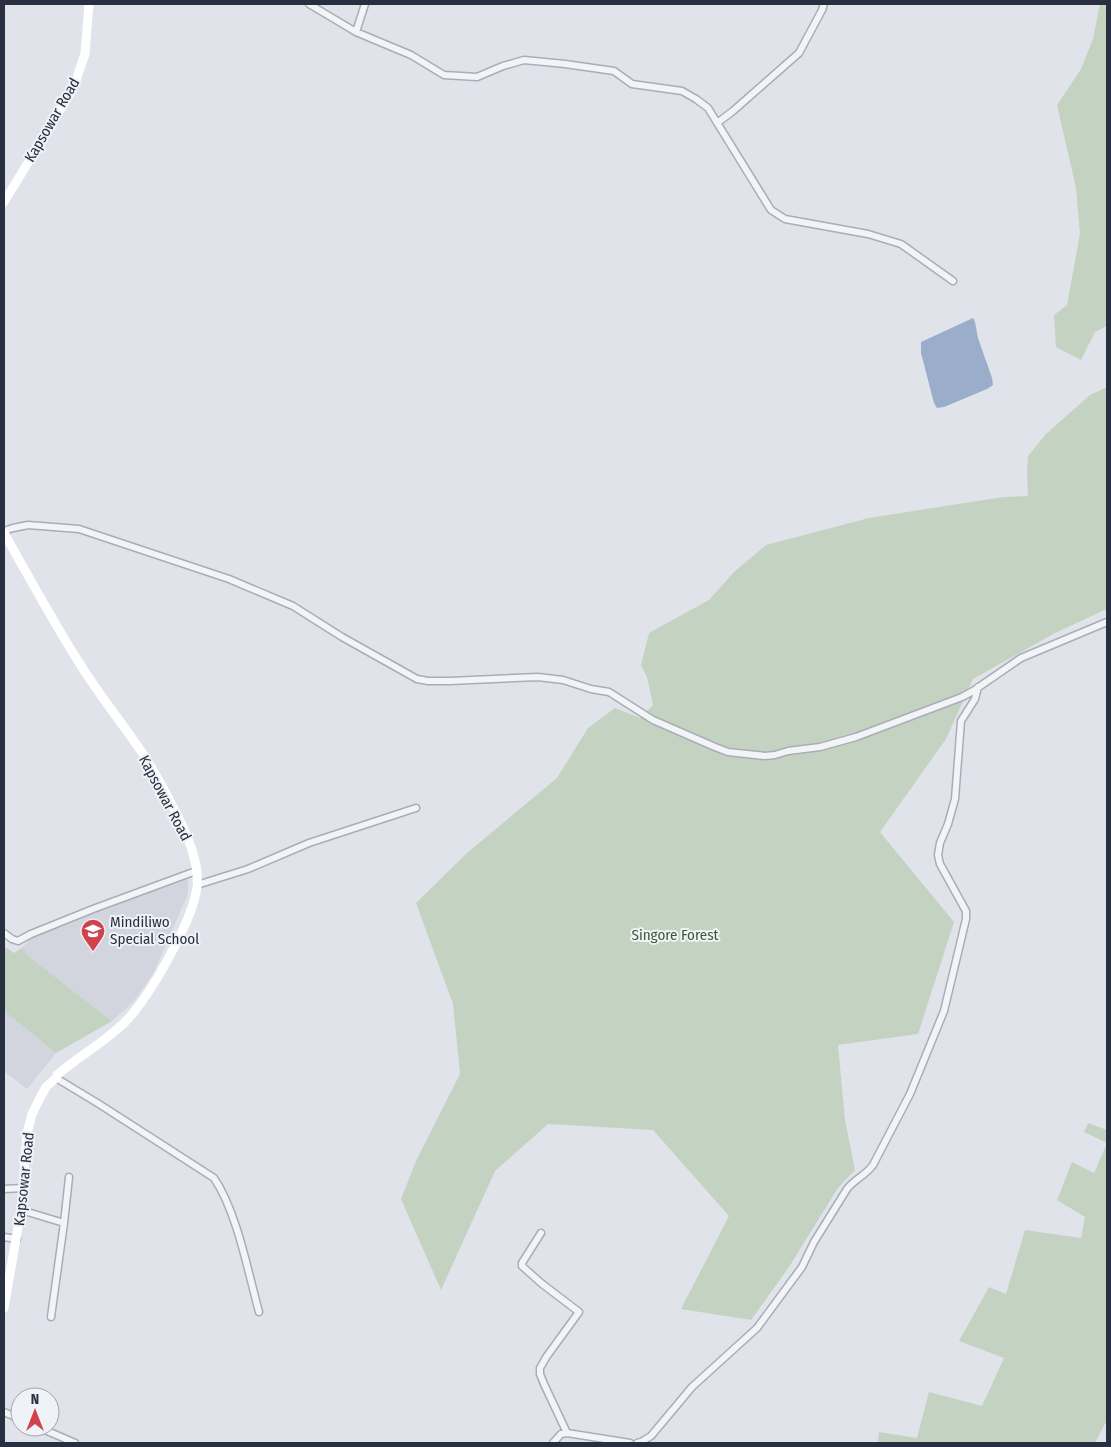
<svg xmlns="http://www.w3.org/2000/svg" width="1111" height="1447" font-family="'Fira Sans Condensed',sans-serif">
	<rect width="100%" height="100%" fill="#e0e3e9"/>
	<path fill="#d2d5de" d="M188,879V894L153,974L133,1002L112,1021L28,956L22,948L33,937L74,919Z
		M4,1011L56,1053L27,1089L4,1071Z"/>
	<path fill="#c4d3c1" d="M1100,4H1107V326L1095,332L1081,360L1056,347L1054,315L1067,305L1080,234L1076,188L1057,105L1081,69L1093,39Z
		M1107,387V609L1055,633L973,679L946,739L880,832L954,922L918,1034L838,1045L845,1120L855,1170L838,1188L789,1267L751,1320L681,1309L729,1216L653,1130L548,1124L495,1171L441,1290L401,1199L416,1161L460,1074L453,1004L416,903L467,853L557,778L588,728L615,708L640,718L653,705L647,677L641,665L649,633L709,600L734,572L766,545L869,518L1003,497L1028,496L1027,474L1028,456L1046,434L1090,395Z
		M4,946L14,953L22,948L28,956L112,1021L56,1053L4,1011Z
		M1088,1123L1107,1130V1420L1095,1443H878L879,1432L917,1438L929,1392L982,1406L1004,1358L959,1341L989,1287L1006,1294L1025,1230L1081,1238L1085,1217L1057,1200L1072,1162L1094,1173L1107,1143L1084,1132Z"/>
	<path fill="#9aadca" d="M973,318L975,322L978,338L992,378L993,385L987,389L944,407L937,408L934,403L921,353V342Z"/>
	<g fill="none" stroke-linecap="round" stroke-linejoin="round">
		<defs>
			<path id="minor" d="M309,4L356,32L411,55L444,75L477,77L503,66L524,60L565,64L614,71L632,84L682,91L696,99L708,108L771,210L785,219L868,234L901,244L953,281
				M356,32L365,4
				M717,123L733,111L799,53L822,10L824,4
				M4,531L13,528L28,525L79,529L229,579L293,606L342,637L417,679L428,681H450L538,677L563,680L591,689L609,692L653,720L715,747L728,752L765,756L775,755L788,751L820,747L856,737L962,697L973,691L1021,658L1107,622
				M197,885L248,869L309,843L416,808
				M4,933L12,939L18,941L31,934L93,909L196,871
				M56,1078L99,1104L214,1178C237,1212 248,1272 259,1312
				M4,1189L23,1188
				M21,1210L64,1223L51,1317
				M64,1223L69,1177
				M541,1233L522,1263V1266L541,1283L579,1312L547,1356L540,1368V1374L544,1384L567,1433
				M4,1237L17,1239
				M4,1412L20,1419
				M38,1427L75,1443
				M553,1443L561,1434L567,1433L630,1443
				M637,1443L641,1442L651,1436L692,1387L757,1328L802,1267L814,1242L847,1189C855,1179 866,1175 873,1165L910,1094L944,1011L966,919V911L940,864L938,855L940,843L948,824L955,799L961,721L975,699L978,687"/>
		</defs>
		<use href="#minor" stroke="#a9adb6" stroke-width="9"/>
		<use href="#minor" stroke="#f2f4f7" stroke-width="6"/>
		<path stroke="#fff" stroke-width="9" d="M4,202L73,89L85,54L89,4
			M4,533C29,577 53,622 80,664C99,695 123,724 143,754C158,777 171,802 183,827C191,845 199,866 197,886C194,919 149,998 125,1022C105,1042 79,1056 57,1075L56,1078L46,1087L39,1100L32,1114L27,1133L21,1210L4,1308"/>
	</g>
	<defs>
		<symbol id="school-pin" viewBox="-11 -11 22 30"><path d="M0 17L-7.5 6A9.5 9.5 0 1 1 7.5 6Z" fill="#d0434d" stroke="#eff2f6"/><path d="M0-5L7-2L0 1L-7-2ZM-4 1L0 2.5L4 1V4Q0 6-4 4Z" fill="#fff"/></symbol>
	</defs>
	<g fill-rule="evenodd">
		<use href="#school-pin" x="79" y="917" width="28" height="38"/>
	</g>
	<g text-anchor="middle" dominant-baseline="central" stroke-width="4" stroke-linejoin="round" paint-order="stroke">
		<g font-size="15" fill="#282f40" stroke="#eff2f6">
			<text transform="translate(52 120) rotate(-60)">Kapsowar Road</text>
			<text transform="translate(165 798) rotate(62)">Kapsowar Road</text>
			<text transform="translate(24 1179) rotate(-84)">Kapsowar Road</text>
		</g>
		<g font-size="15" fill="#282f40" stroke="#eff2f6" text-anchor="start">
			<text x="110" y="922">Mindiliwo<tspan x="110" dy="17">Special School</tspan></text>
		</g>
		<g font-size="15" fill="#3a5c35" stroke="#eff2f6">
			<text x="675" y="935">Singore Forest</text>
		</g>
	</g>
	<rect width="1111" height="1447" fill="none" stroke="#282f40" stroke-width="10"/>
	<g transform="translate(35 1412)"><circle r="24" fill="#eff2f6" stroke="#9fa4ad"/>
	<path d="M0-4L9 19L0 12L-9 19Z" fill="#d0434d"/>
	<text y="-8" font-size="14" font-weight="bold" text-anchor="middle" fill="#282f40">N</text>
	</g>
</svg>
